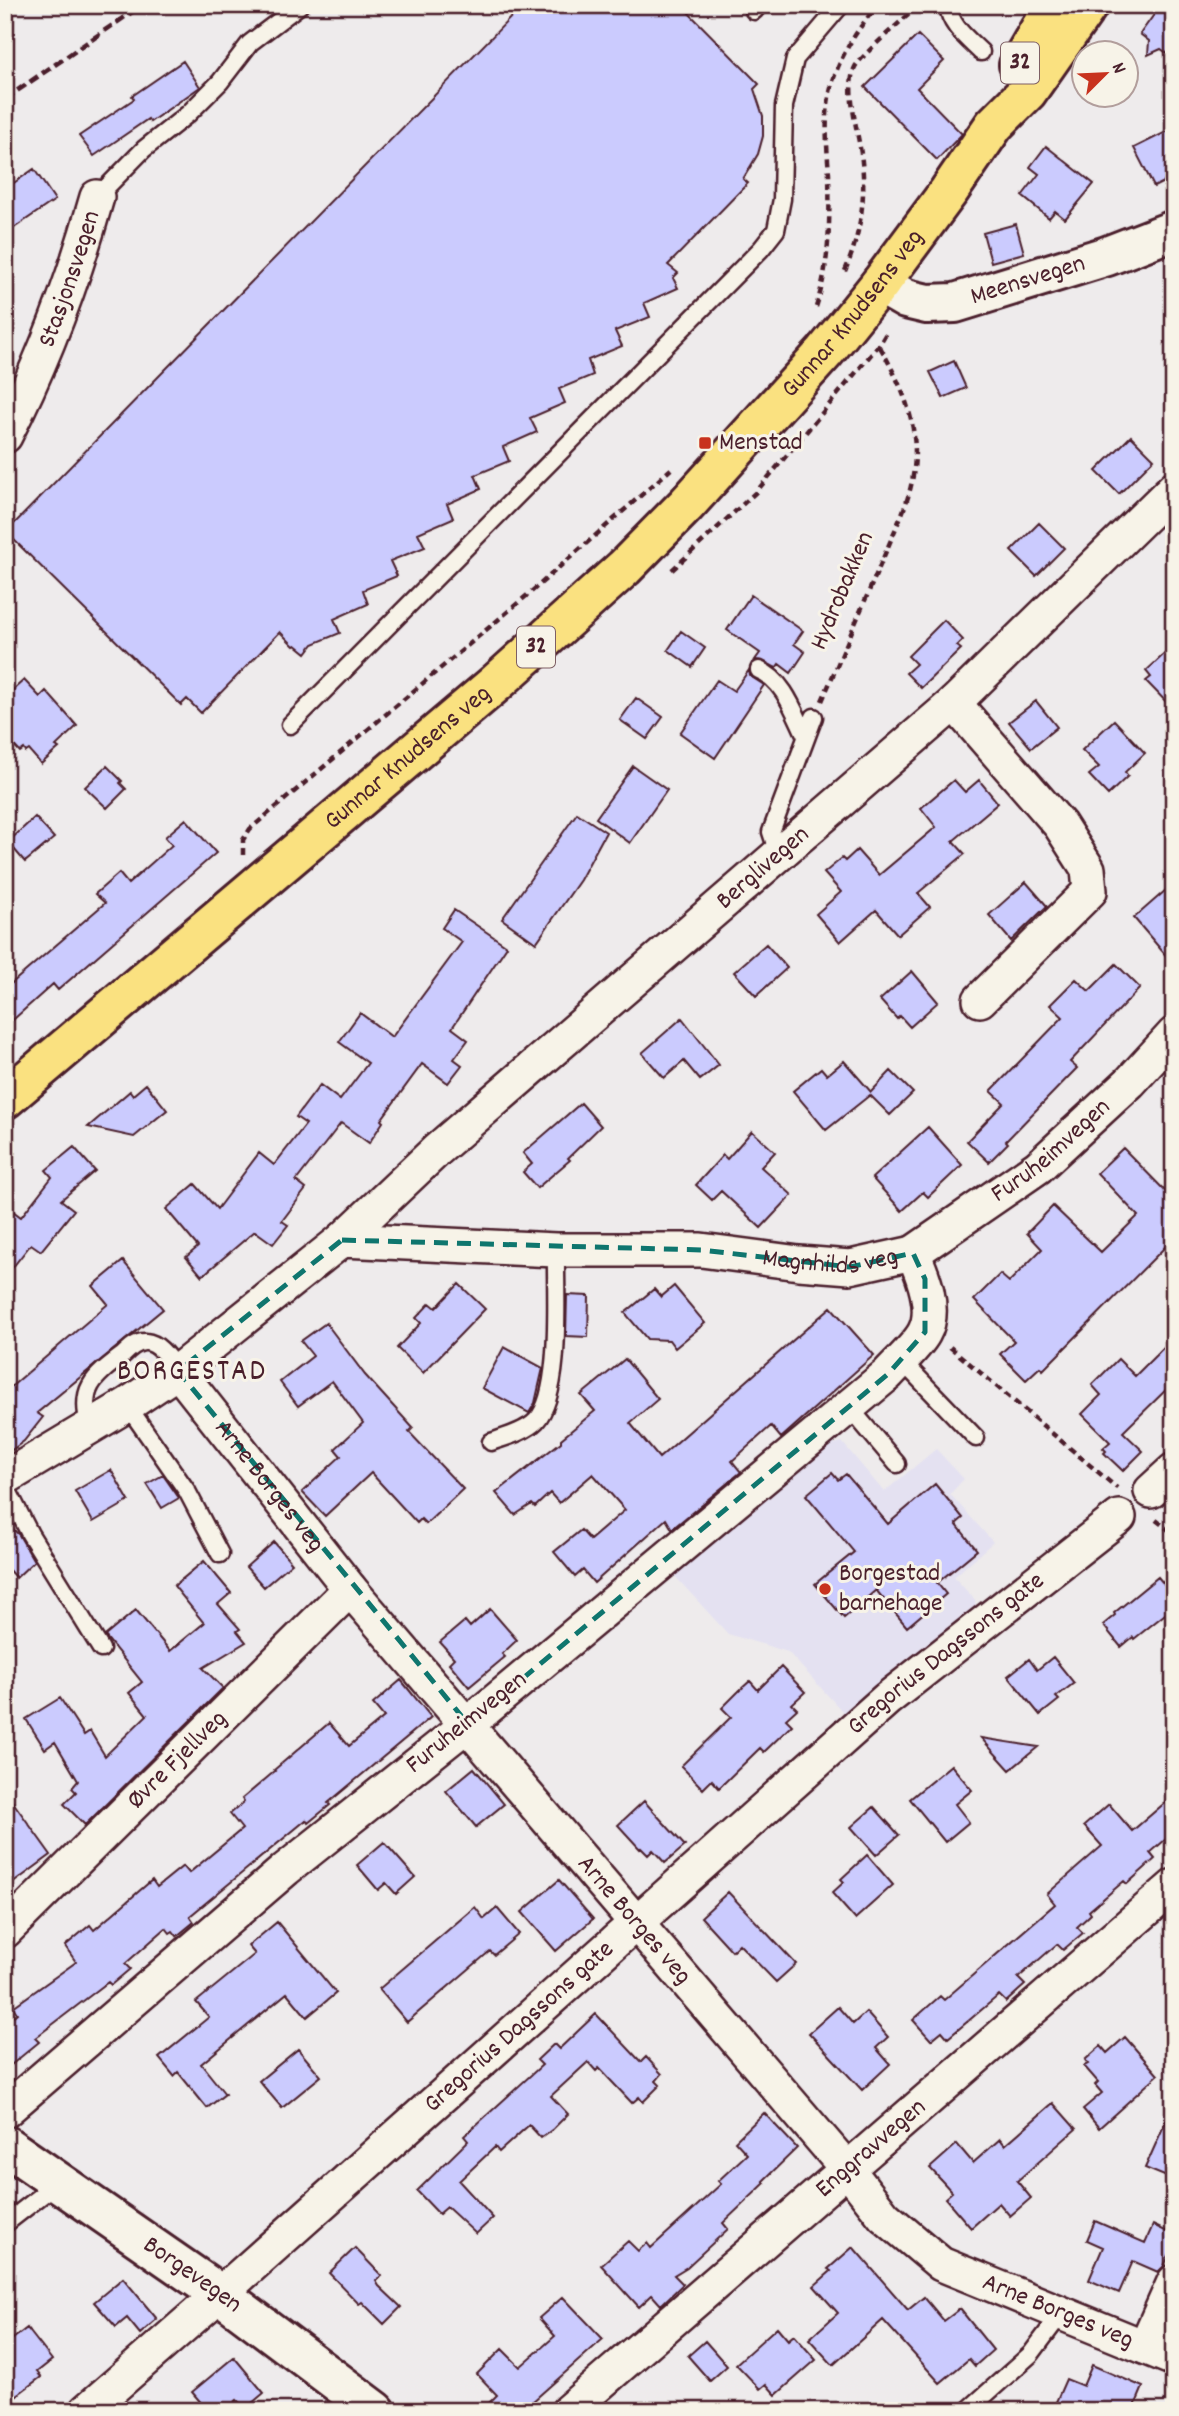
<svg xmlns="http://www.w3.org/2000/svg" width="1179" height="2416" font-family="Dekko,sans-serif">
	<rect width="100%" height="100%" fill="#eeebec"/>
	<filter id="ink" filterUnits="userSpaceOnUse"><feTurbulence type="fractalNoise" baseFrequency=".0143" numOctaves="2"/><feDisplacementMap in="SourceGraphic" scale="14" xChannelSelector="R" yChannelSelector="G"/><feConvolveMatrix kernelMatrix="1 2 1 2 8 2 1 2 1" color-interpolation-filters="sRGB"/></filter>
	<g filter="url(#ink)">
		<path fill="#e4e1f1" d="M842,1442L884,1492L936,1449L964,1479L950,1494L993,1542L954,1577L975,1600L976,1612L844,1713L788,1652L728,1634L673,1574L822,1447Z"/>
		<path fill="#cbcbfe" stroke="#4a1f2b" stroke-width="2" d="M523,5H681L759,84L754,89L763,116V136L758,154L743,179L748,183L668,265L678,273L673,278L678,288L644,303L650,317L615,331L622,346L588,360L593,375L559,389L565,403L530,418L537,432L503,447L509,461L475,475L481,489L447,504L453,518L418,533L425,547L390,561L397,576L363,590L368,604L334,619L340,633L313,644L306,653L296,645L294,646L280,632L201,713L187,699L181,705L6,532Z
			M1161,5L1174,14V58L1161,49L1148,55L1149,41L1140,34Z
			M918,35L944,61L917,88L962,134L937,160L865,87Z
			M183,61L200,87L150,122L148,119L94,156L79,136L134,99L132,96Z
			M1174,128V177L1154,187L1134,148Z
			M1046,146L1094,184L1065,219L1055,211L1049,218L1022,196L1039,174L1030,167Z
			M34,169L55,200L5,234V189Z
			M1016,224L1024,253L991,262L983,233Z
			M954,361L966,388L943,398L930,372Z
			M1131,436L1154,459L1119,494L1096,471Z
			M1039,523L1064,548L1036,576L1011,551Z
			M751,595L803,631L794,644L805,652L791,673L779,664L776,668L763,661L755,660L760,653L727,630Z
			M944,620L963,640L957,646L961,649L921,688L906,673L916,664L908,656Z
			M681,631L705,648L692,667L668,650Z
			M1174,645V710L1146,681L1151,677L1146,671Z
			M749,670L750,676L764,685L715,758L680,733L717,680L734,691Z
			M24,680L40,697L46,691L77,726L56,746L59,748L41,764L29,750L26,752L24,749L20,752L5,736V697Z
			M636,698L663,717L647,739L620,720Z
			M1036,701L1057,727L1031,748L1009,722Z
			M1114,720L1145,753L1125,772L1128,776L1108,795L1089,775L1099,767L1082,750Z
			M107,766L122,781L120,783L126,789L107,808L85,787Z
			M633,766L667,790L630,843L596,818Z
			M954,780L965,792L979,780L998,803L953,841L965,854L918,893L930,907L898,935L876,910L840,942L816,914L841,892L824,873L842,858L845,861L857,850L879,875L936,827L921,808Z
			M577,813L606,832L580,880L536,943L502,919Z
			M35,817L54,838L25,862L8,842Z
			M186,819L216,853L58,990L53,984L5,1027V989L105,903L95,894L119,873L128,884L172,845L165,837Z
			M1026,882L1047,906L1011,941L989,915Z
			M1174,883V965L1134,918Z
			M454,910L507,946L452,1028L468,1040L454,1059L462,1065L448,1083L422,1064L381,1120L383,1122L369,1143L341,1123L296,1181L306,1189L282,1221L288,1225L273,1244L255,1231L202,1276L186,1257L198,1247L166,1209L195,1184L217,1209L259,1153L274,1165L306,1124L296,1117L320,1085L340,1100L368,1063L339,1042L360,1013L392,1037L462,942L442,928Z
			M766,944L787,968L756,996L734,972Z
			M1116,964L1140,988L1070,1062L1077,1068L1006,1141L1008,1143L989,1162L967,1141L1004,1103L991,1091L1063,1017L1050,1005L1076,979L1089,991Z
			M912,971L938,1002L910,1027L900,1016L897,1019L880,1000Z
			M682,1018L719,1065L700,1080L684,1061L664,1078L642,1053Z
			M844,1061L871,1092L891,1071L913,1093L890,1115L870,1095L826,1130L793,1091L821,1068L827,1075Z
			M146,1084L167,1110L134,1137L88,1127L130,1091L133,1095Z
			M581,1103L601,1126L568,1158L570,1160L537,1188L523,1172L532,1164L523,1153Z
			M928,1127L962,1165L928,1197L923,1192L902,1211L872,1178Z
			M752,1131L775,1152L761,1167L792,1195L761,1228L721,1191L712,1200L696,1185L723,1155L727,1159Z
			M74,1147L95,1171L61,1200L74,1210L41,1251L31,1244L5,1277V1205L21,1217L52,1177L46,1170Z
			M1123,1148L1174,1200V1238L1043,1370L1040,1367L1026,1380L1000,1354L1014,1341L974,1300L1000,1274L1009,1282L1042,1249L1027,1233L1053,1206L1101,1252L1138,1216L1097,1173Z
			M123,1261L163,1309L37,1413L43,1417L24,1441L5,1455V1392L108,1304L93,1286Z
			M459,1284L485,1309L423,1373L397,1348L421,1323L416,1318L430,1303L436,1308Z
			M674,1286L705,1323L675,1348L669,1340L647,1339L625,1313L654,1289L661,1297Z
			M567,1295L589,1296L588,1337L566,1336Z
			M831,1307L874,1355L781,1438L771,1426L732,1461L741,1472L672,1529L666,1519L594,1583L583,1570L575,1577L554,1552L581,1530L590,1540L625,1510L593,1474L559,1503L550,1493L535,1507L532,1504L515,1515L496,1493L561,1442V1439L595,1411L581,1395L625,1359L658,1399L630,1423L659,1458Z
			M326,1323L365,1375L413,1428L409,1432L463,1489L426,1524L421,1519L417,1523L371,1473L325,1516L302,1492L341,1456L335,1449L363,1423L332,1381L298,1406L280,1382L313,1356L301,1341Z
			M1174,1337V1382L1123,1432L1143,1451L1123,1471L1104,1453L1106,1451L1103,1448L1110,1442L1082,1414L1101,1395L1092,1385L1118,1359L1135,1376Z
			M504,1347L543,1368L535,1403L529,1413L482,1388Z
			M111,1470L129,1501L93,1522L75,1491Z
			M832,1473L838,1480L846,1474L888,1524L935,1484L963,1518L956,1524L977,1550L937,1583L946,1594L907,1627L876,1590L844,1618L815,1584L854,1552L806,1495Z
			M163,1475L179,1498L162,1508L147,1484Z
			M5,1521L19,1535L34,1561L16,1578L5,1566Z
			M274,1542L292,1563L264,1587L246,1567Z
			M204,1561L231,1593L218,1604L240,1629L237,1631L246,1642L203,1668L223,1688L85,1825L64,1804L76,1792L72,1788L78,1781L55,1742L45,1749L26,1719L60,1698L84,1735L90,1731L105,1756L147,1715L129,1693L142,1682L105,1636L136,1610L170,1651L204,1623L174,1586Z
			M1158,1577L1174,1596V1607L1134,1639L1133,1637L1121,1647L1103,1625L1115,1615L1114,1613Z
			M490,1609L517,1640L502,1654L505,1657L469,1687L449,1663L454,1658L440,1642L465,1621L470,1627Z
			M1053,1657L1074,1683L1056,1697L1059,1700L1040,1715L1008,1676L1029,1659L1037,1670Z
			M781,1667L805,1692L792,1704L797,1709L786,1719L792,1725L764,1752L760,1748L719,1788L712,1780L703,1789L681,1766L731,1717L722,1708L740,1690L750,1681L758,1690Z
			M401,1680L431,1717L328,1803L330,1805L308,1823L306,1820L190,1916L194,1922L177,1936L173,1931L170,1933L166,1928L125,1964L130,1969L111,1985L108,1982L35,2038L39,2042L5,2070V2023L17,2013L13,2007L76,1962L65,1946L90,1925L94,1930L152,1880L157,1887L183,1866L189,1873L242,1829L230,1814L244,1802L242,1799L275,1771L274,1770L329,1723L349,1746L384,1717L373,1704Z
			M981,1738L1038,1747L1010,1770Z
			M951,1765L972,1790L955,1804L969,1822L945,1842L910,1799Z
			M474,1768L504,1804L476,1827L446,1791Z
			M5,1791L51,1855L5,1889Z
			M1174,1795V1832L1150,1853L1155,1859L1127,1884L1124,1881L1089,1911L1091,1914L1077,1927L1083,1933L1063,1950L1057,1944L1018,1978L1025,1985L1006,2002L999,1995L948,2038L942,2031L931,2040L913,2020L940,1996L944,2000L1055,1904L1047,1894L1102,1846L1084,1826L1109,1804L1132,1831Z
			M644,1801L685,1846L665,1863L653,1850L648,1855L641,1848L640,1849L618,1825Z
			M874,1807L899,1835L876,1855L851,1827Z
			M384,1842L415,1877L396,1894L386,1883L378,1890L357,1865Z
			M867,1855L893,1885L855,1919L832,1893L844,1882L841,1879Z
			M559,1880L593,1919L556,1951L522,1912Z
			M728,1892L796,1964L776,1982L739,1944L732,1951L701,1917Z
			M475,1907L484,1919L497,1908L519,1934L494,1955L490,1951L407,2022L379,1989Z
			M277,1922L336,1993L307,2017L287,1993L201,2064L225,2094L207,2108L178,2072L174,2076L159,2058L209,2017L196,2002L255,1954L248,1946Z
			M838,2007L853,2024L866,2012L888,2037L876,2048L890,2064L862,2090L809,2033Z
			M596,2014L641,2062L646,2057L662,2074L656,2081L660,2085L643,2102L639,2097L632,2103L599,2068L596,2071L588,2062L551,2096L568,2114L553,2129L541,2138L529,2125L499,2152L495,2147L459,2181L493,2218L476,2234L447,2207L439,2214L417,2191L468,2141L464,2136L542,2065L537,2060L554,2044L559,2049Z
			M1125,2037L1158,2075L1099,2128L1083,2109L1102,2093L1095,2085L1098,2082L1084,2066L1088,2064L1085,2060L1101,2046L1107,2053Z
			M298,2049L321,2076L282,2108L259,2081Z
			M1053,2103L1076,2129L1017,2181L1031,2198L1010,2216L999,2203L971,2228L945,2198L952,2192L930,2168L957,2144L973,2163L1000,2139L1005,2145Z
			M1174,2103V2180L1145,2168Z
			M764,2113L797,2148L763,2181L765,2183L723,2223L728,2229L687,2267L674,2275L683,2284L661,2305L652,2295L639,2307L601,2265L628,2241L638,2251L647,2243L651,2248L721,2184L718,2181L747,2154L735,2141Z
			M1095,2221L1145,2243L1153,2225L1174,2235V2245L1164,2266L1158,2272L1133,2261L1119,2293L1089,2280L1103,2247L1087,2240Z
			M853,2247L908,2310L924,2297L944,2321L960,2309L993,2350L975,2366L969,2359L940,2383L883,2320L833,2365L809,2339L838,2313L814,2286L831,2271L828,2269Z
			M355,2248L382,2276L376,2281L379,2286L401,2307L384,2324L362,2302L359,2304L329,2273Z
			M123,2278L157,2319L140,2334L127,2318L116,2327L94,2302Z
			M563,2297L603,2339L522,2411H481L497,2395L477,2374L502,2349L520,2367L555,2336L539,2318Z
			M777,2327L788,2340L794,2335L816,2360L776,2395L766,2384L760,2389L736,2364Z
			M27,2328L52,2360L37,2372L41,2377L5,2404V2345Z
			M705,2341L727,2366L710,2381L688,2356Z
			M234,2357L264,2393L245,2409L237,2400L224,2411H208L192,2392Z
			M1092,2365L1143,2387L1133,2411H1052L1066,2379L1083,2386Z"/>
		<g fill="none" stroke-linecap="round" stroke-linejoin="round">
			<defs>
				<path id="service" d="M948,5C949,25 968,39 981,52
					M754,11L759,5
					M97,197L144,149L188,114L220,82L250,43L300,5
					M759,670C784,680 795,714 806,736
					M290,725L761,249L776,230L782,199L784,106L795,59L841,5
					M778,853L771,832L814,717
					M901,1360L976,1438
					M127,1405L187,1491L220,1554
					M849,1407L897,1464
					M90,1427C78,1388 94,1377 123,1355C129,1349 137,1341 146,1342C160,1343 170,1361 178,1371
					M491,1442C505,1437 525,1432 536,1421C563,1393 555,1289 556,1250
					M5,1485L30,1534L101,1649
					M5,2224L59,2182
					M967,2411L1031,2354L1061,2314"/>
				<g id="minor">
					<path id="s1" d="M5,436C44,360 74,279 97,197"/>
					<path d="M954,703L1060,825L1088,869L1090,891L980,1000"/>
					<path id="s2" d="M342,1240L437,1150L954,703L1174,488"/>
					<path id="s3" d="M913,1253L1038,1167L1130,1082L1174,1034"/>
					<path id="s4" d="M178,1371L350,1589L848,2170L884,2216L941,2264L1174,2359"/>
					<path id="s5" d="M5,1478L127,1405L178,1371L342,1240L556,1250H701L799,1263L850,1267L913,1253C923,1275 937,1310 924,1333C917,1346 898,1363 888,1374L468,1724L286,1869L5,2111"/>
					<path d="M1151,1491L1174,1470"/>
					<path id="s6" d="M5,1931L350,1589"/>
					<path d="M1145,2347L1174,2282"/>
					<path id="s7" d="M86,2411L220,2294L887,1699L1119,1517"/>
					<path id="s8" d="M568,2411L1174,1886"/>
				</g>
				<g id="tertiary">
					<path id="s9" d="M880,284L906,299L927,304L955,303L1107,256L1174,230"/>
					<path id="s10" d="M5,2145L220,2294L376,2411"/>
				</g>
				<g id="primary">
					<path d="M1019,65L1054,5"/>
					<path id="s11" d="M5,1099L495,684L624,568L686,505L825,352L880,284L949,191L994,125L1027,92L1088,5"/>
				</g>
			</defs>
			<use href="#service" stroke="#4a1f2b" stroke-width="21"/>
			<use href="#minor" stroke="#4a1f2b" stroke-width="38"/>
			<use href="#tertiary" stroke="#4a1f2b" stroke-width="44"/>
			<use href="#primary" stroke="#4a1f2b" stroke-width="44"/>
			<path stroke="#4a1f2b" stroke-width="4.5" stroke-dasharray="7 5" stroke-linecap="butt" d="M845,271C860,236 866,199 862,162C860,137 844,89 855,67C860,57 910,12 921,5
				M816,307C830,264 830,219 829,174C827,146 824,116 831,88C839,57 857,29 878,5
				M672,570L756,492L879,345L888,330
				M822,701L902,514C928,449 912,403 879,345
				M243,855V840L250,829L531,592L671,469
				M950,1347L1117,1488
				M1156,1520L1174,1534"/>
			<use href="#service" stroke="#f7f3e8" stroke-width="16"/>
			<use href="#minor" stroke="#f7f3e8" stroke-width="33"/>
			<use href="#tertiary" stroke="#f7f3e8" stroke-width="38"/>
			<use href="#primary" stroke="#fae180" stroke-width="38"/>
			<path stroke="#4a1f2b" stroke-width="5" stroke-dasharray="10 5" stroke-linecap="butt" d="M5,99L142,5"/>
		</g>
	</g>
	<path fill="none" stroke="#0f766e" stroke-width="5" stroke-dasharray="14 9" stroke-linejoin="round" d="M342,1240L701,1250L850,1267L913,1253L925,1279V1332L888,1374L468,1724L178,1371Z"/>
	<g fill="#c8321e" stroke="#f7f3e8" stroke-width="2.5">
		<rect x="698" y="436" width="14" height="14" rx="3.5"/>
		<circle cx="825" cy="1589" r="7"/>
	</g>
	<g text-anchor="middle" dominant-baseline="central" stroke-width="6" stroke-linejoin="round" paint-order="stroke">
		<g fill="#f7f3e8" stroke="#7e5f64" stroke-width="2">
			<rect x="1001" y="42.5" width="38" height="41" rx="5"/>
			<rect x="517" y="626.5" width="38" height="41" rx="5"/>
		</g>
		<g font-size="24" font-weight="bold" fill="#4a1f2b">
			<text x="1020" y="63">32</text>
			<text x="536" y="647">32</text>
		</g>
		<g font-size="26" fill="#4a1f2b" stroke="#f7f3e8">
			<text stroke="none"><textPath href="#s1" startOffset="170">Stasjonsvegen</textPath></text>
			<text stroke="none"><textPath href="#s9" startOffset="156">Meensvegen</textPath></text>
			<text stroke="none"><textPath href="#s11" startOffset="1158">Gunnar Knudsens veg</textPath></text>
			<text transform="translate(843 591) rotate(-67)">Hydrobakken</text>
			<text stroke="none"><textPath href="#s11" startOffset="528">Gunnar Knudsens veg</textPath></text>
			<text stroke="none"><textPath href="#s2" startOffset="562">Berglivegen</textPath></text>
			<text stroke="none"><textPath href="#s3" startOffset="172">Furuheimvegen</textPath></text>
			<text stroke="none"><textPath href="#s5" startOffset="903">Magnhilds veg</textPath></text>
			<text stroke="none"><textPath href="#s4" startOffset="147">Arne Borges veg</textPath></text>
			<text stroke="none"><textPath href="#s7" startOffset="1146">Gregorius Dagssons gate</textPath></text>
			<text transform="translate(467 1723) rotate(-39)">Furuheimvegen</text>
			<text stroke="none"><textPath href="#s6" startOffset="243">Øvre Fjellveg</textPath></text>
			<text stroke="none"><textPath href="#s4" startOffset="714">Arne Borges veg</textPath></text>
			<text stroke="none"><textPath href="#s7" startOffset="579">Gregorius Dagssons gate</textPath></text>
			<text stroke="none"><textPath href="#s8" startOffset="401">Enggravvegen</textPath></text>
			<text stroke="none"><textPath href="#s10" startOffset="228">Borgevegen</textPath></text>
			<text stroke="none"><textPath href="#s4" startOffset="1302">Arne Borges veg</textPath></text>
		</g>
		<g font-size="26" fill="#4a1f2b" stroke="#f7f3e8" text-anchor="start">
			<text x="719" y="443">Menstad</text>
			<text x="839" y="1574">Borgestad<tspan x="839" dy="30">barnehage</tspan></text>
		</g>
		<g font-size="30" letter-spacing="2" fill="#4a1f2b" stroke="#f7f3e8">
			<text x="192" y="1373">BORGESTAD</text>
		</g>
	</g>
	<rect width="1179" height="2416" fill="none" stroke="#f7f3e8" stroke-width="28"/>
	<rect x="14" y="14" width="1151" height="2388" fill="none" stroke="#4a1f2b" stroke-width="2.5" filter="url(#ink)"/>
	<g transform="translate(1105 74) rotate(66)"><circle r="33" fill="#f7f3e8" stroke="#b29e9c" stroke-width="2"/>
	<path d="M0-5L12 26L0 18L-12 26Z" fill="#c8321e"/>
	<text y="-10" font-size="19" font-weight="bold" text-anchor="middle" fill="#4a1f2b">N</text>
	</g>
</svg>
